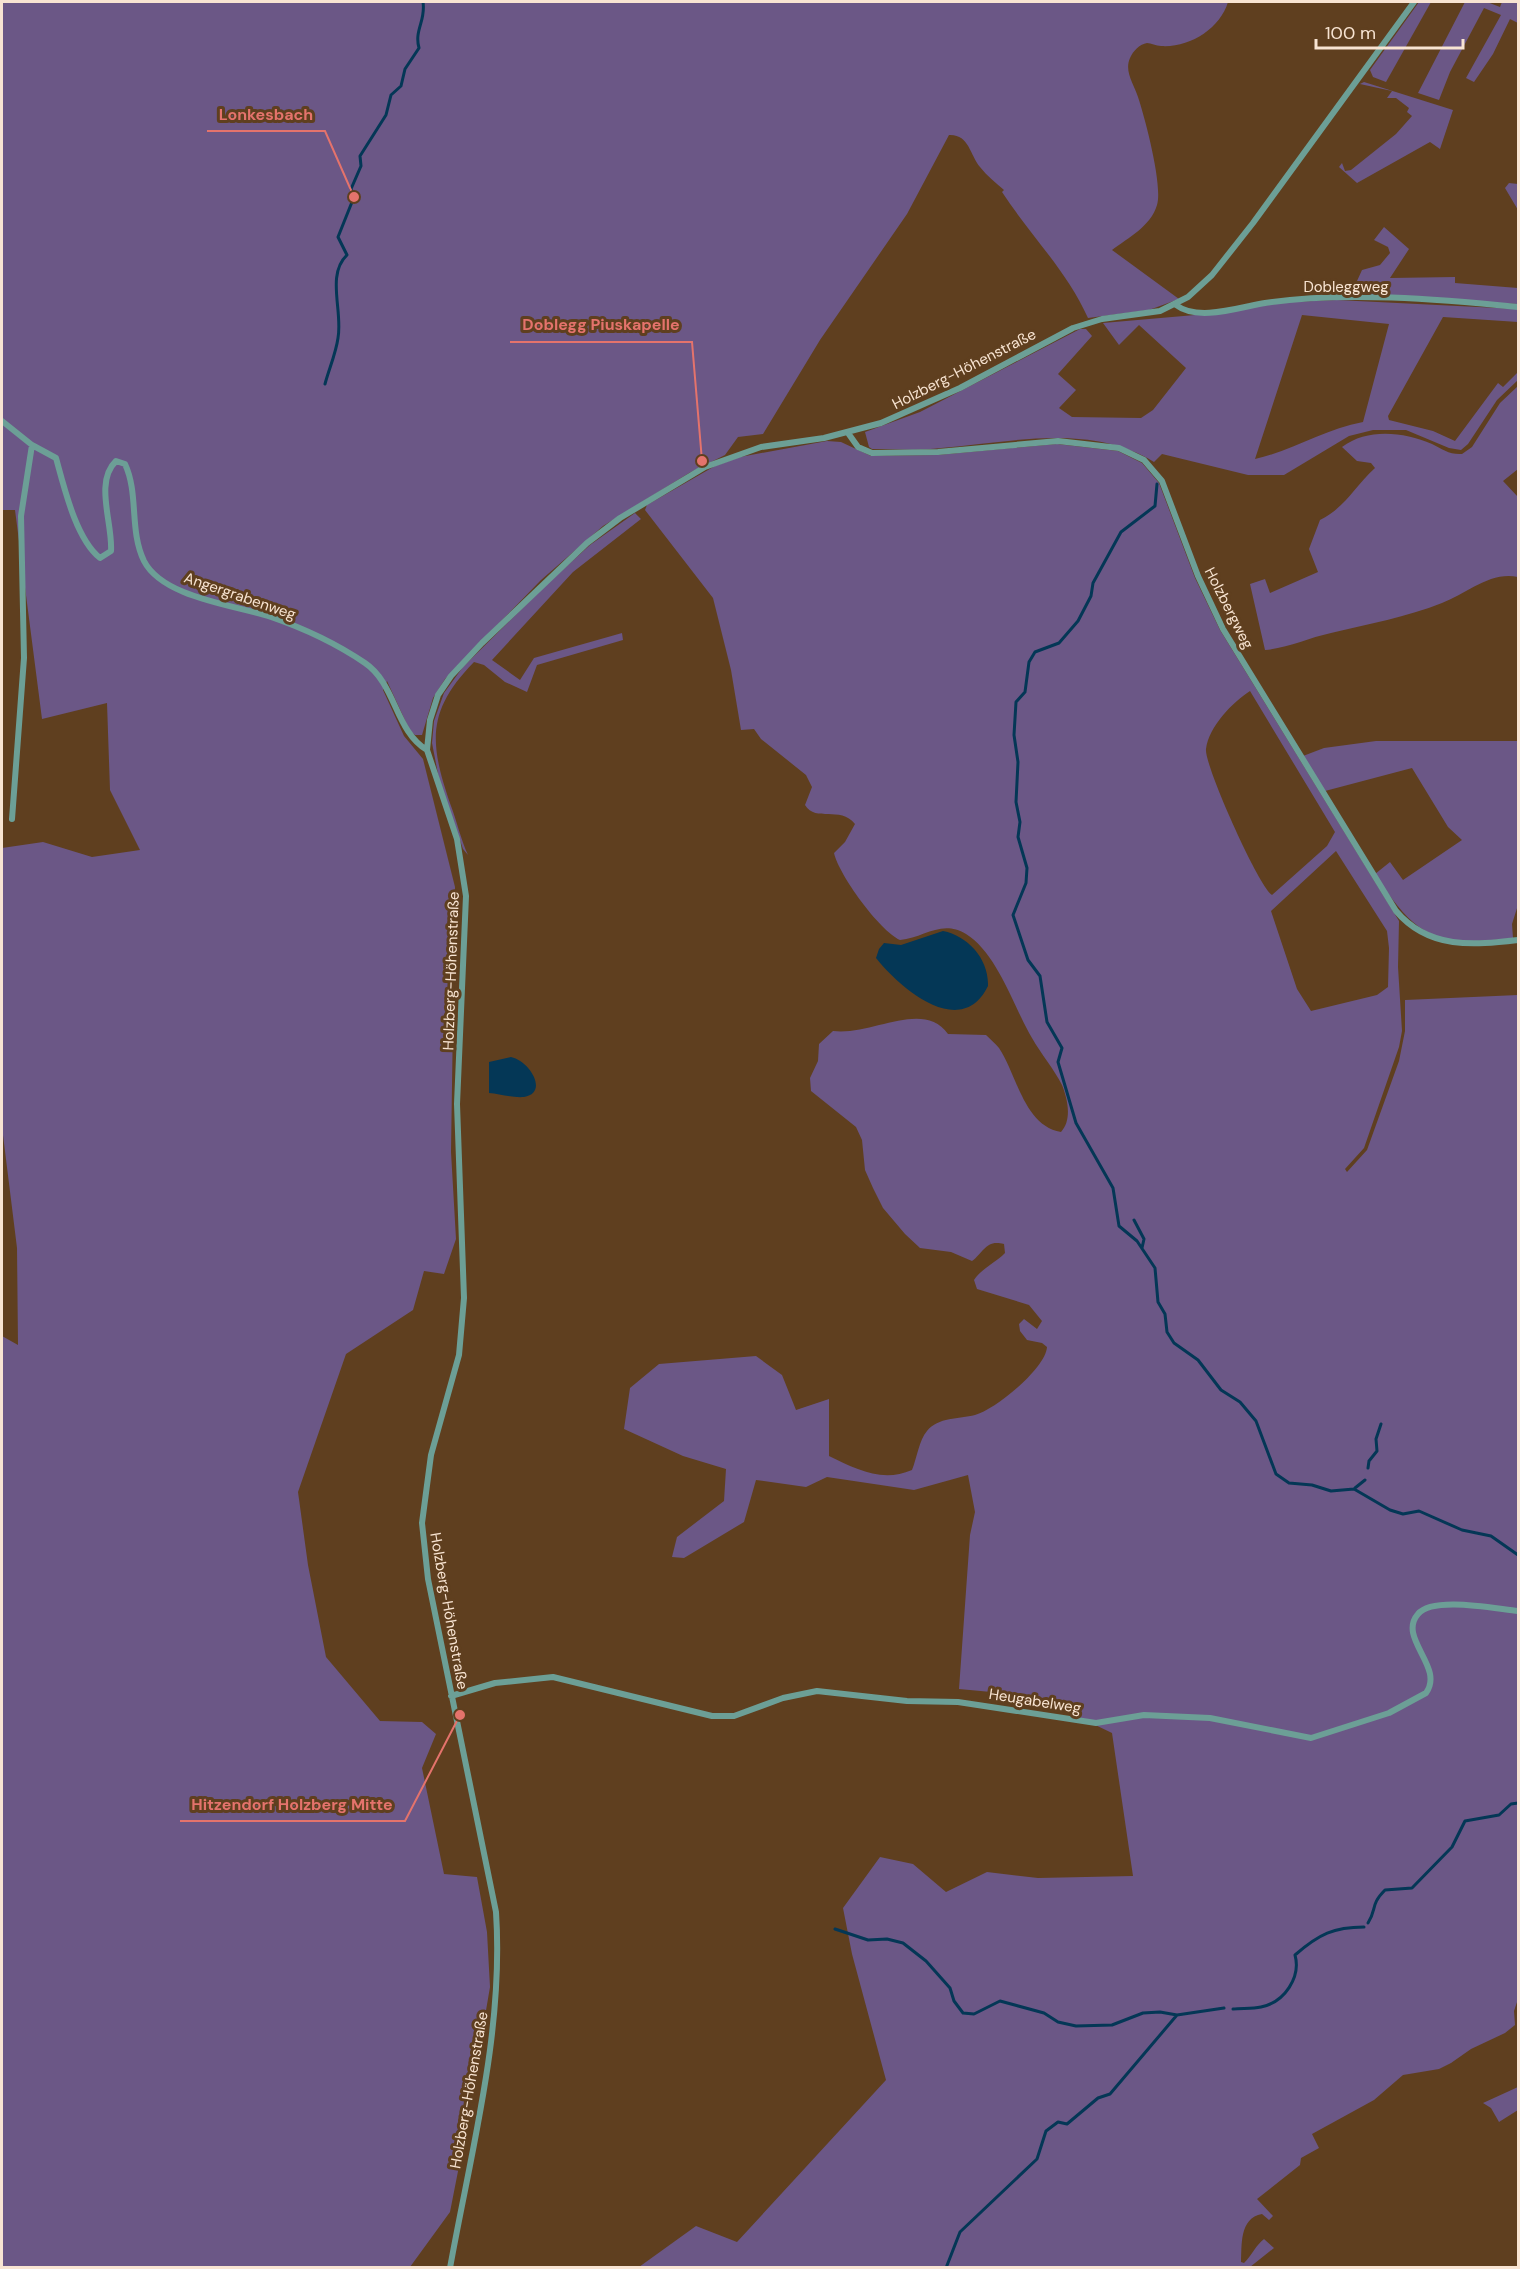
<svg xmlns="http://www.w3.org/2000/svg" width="1520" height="2269" font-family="'DM Sans',sans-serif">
	<rect width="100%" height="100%" fill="#5f3f1f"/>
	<path fill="#6b5786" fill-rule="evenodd" d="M2,2H1228C1220,29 1189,48 1161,46C1156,46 1151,43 1147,43C1140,44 1133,51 1130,58C1124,72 1134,84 1138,97C1145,118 1163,186 1157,205C1151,226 1128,238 1112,250L1179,299L1149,310L1088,318C1067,271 1030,235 1002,192L1004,190C996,183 987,176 980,167C970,155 969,134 949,135L907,214L820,340L763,434L738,437L725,455L689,473L603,526L541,580L445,679L433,698L422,735H415L410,731L387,681L383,690L404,736L423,759L455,887L451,1152L456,1239L444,1274L424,1271L413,1310L346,1354L298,1492L308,1565L326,1657L380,1721L422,1722L436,1734L422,1768L444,1874L477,1877L487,1932L490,1987L462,2151L450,2212L410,2267H2V1336L18,1345L17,1248L2,1127V848L43,842L92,857L140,850L110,790L107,703L42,719L15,510H2Z
		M1419,2H1431L1386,82L1373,77L1370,70Z
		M1465,2H1487L1500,7L1502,2H1518V23L1510,19L1493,54L1474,82L1466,78L1501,15L1484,8L1450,72L1439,100L1418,93Z
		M1364,82L1453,110L1440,149L1430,142L1357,183L1339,167L1342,163L1345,171L1351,170L1396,134L1412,116L1407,112L1409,108L1396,98H1387L1392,91L1360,84Z
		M1509,183L1518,184V210L1505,188Z
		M1384,227L1409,249L1390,278L1455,277V283L1518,288V304L1355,296L1361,289L1357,281L1362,270L1380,265L1390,253L1388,247L1374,240Z
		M1337,300L1518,309V322L1443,317L1388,416L1389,420L1433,431L1455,441L1498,383L1503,387L1518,372V380L1497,400L1468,444L1461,450L1449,448L1406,430H1373L1349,436L1284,475H1248L1162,454L1154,462C1090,423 1012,442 941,448C919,451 895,449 872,449L869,447L865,432L920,412L1080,329H1086L1092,336L1058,374L1076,390L1059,408L1072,417L1141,418L1153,410L1186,368L1139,325L1119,345L1103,323L1195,315L1291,302ZM1302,315L1389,324L1363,422C1325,429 1292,451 1255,459Z
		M1518,386V469L1503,481L1518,497V577C1490,571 1466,594 1442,603C1407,617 1368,624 1331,633C1308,638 1288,648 1265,650L1250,584L1265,579L1270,593L1318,572L1309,549L1320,520C1347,506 1353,488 1375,468L1371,463L1357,461L1342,447C1368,428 1403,432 1432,444C1442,449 1450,455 1462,454L1472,447L1500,403Z
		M827,441L841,442L871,456L938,455L1057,444L1118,451L1142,463L1159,483L1195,578L1220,630L1399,921L1398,967L1402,1031L1399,1047L1364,1148L1345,1169L1347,1172L1367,1150L1399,1061L1405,1031V1000L1518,995V1999L1514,2011L1515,2025L1505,2033L1471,2049L1451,2063L1439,2069L1403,2075L1374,2100L1312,2134L1319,2148L1301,2158L1300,2165L1257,2199L1273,2216L1269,2220L1262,2214C1239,2218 1242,2246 1241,2262L1244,2263C1252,2255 1256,2245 1264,2239L1274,2248L1250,2267H639L696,2226L737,2242L886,2080L852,1954L843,1908L880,1857L913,1864L946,1892L987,1872L1038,1878L1133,1876L1112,1733L1035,1696L959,1689L970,1535L975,1512L968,1475L914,1490L827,1477L806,1487L756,1480L744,1522L684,1558L672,1557L677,1537L724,1501L726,1469L683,1456L624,1429L630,1388L659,1364L756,1356L782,1375L796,1410L829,1399V1456C856,1469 882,1483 912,1470C917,1458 919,1440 927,1431C938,1417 959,1419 975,1415C995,1410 1046,1368 1047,1347L1042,1343L1027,1340L1020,1331L1019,1324L1024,1319L1037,1329L1042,1321L1029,1305L977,1289L974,1280C982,1268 994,1264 1005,1253L1004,1244C986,1239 984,1252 972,1261L951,1252L920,1248L905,1234L883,1208L873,1188L865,1170L862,1140L856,1127L811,1091L810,1078L818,1061L819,1044L833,1031C872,1036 923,999 948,1034L986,1035C990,1039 995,1043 999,1048C1017,1075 1024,1126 1061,1132C1072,1120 1068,1100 1062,1085C1054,1069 1041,1054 1032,1038C1014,1008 998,954 966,934C941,919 924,938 900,940C879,930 839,875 834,853L845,842L855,824C840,805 816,823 805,805L812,787L806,775L761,739L754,729L741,730L731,670L713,598L645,510L647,505L715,466L740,457ZM1250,691L1335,832L1327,846L1272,895C1259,887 1204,765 1206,749C1209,726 1233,702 1250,691ZM1336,851L1387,931L1389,948L1388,987L1377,995L1311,1011L1297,989L1271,911Z
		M635,513L641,519L573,572L492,660L520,680L534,658L622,633L623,640L537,665L527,692L505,682L484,665L474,662C425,712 430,745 451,806C457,822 461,840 468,855L463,849L439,779L432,743L434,721L444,693L463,667L546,585L590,545Z
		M1376,741H1518V905L1512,924L1513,938C1436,947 1417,939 1375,874L1390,862L1403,880L1462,840L1448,827L1412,768L1325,791L1303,756L1324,748Z
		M1518,2087V2110L1499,2122L1491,2108L1483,2103Z"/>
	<path fill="#043756" d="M943,931C968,936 989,959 988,986C961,1041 900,988 876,958L879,949L884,943L901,945Z
		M511,1057C530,1061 549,1093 524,1097C513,1098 500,1094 489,1093V1062Z"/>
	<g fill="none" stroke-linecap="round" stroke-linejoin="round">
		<path stroke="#043756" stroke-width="3" d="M325,384C329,369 336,353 338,338C343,311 326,275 347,255L338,237L354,197L351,189L361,166L360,156L386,115L391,95L401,86L405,69L419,48C414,30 426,21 423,2
			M1157,484L1155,506L1121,532L1093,583L1091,596L1078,621L1059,643L1035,652L1029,662L1025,692L1016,702L1014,735L1018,762L1016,802L1020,822L1018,837L1027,868L1026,883L1013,915L1028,960L1040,976L1047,1022L1062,1048L1058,1062L1076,1123L1113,1188L1119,1226L1137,1241L1155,1268L1158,1302L1165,1314L1167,1332L1174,1343L1198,1360L1221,1390L1240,1402L1256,1421L1276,1474L1289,1483L1312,1485L1331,1491L1354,1489L1390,1510L1403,1514L1419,1511L1462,1530L1491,1536L1518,1555
			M1134,1220L1144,1239L1142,1248
			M1368,1468L1369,1461L1377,1451L1376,1439L1381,1424
			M1355,1488L1365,1480
			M1368,1923C1377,1909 1370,1905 1385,1890L1412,1888L1452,1847L1465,1821L1499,1815L1511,1804L1518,1803
			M835,1929L868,1940L887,1939L903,1943L926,1961L950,1988L954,2001L963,2013L974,2014L1000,2001L1044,2013L1058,2022L1076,2026L1112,2025L1143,2013L1160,2012L1177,2015
			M1233,2009C1242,2008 1252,2009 1261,2007C1285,2002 1301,1977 1295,1955C1319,1934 1334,1927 1364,1927
			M946,2268L960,2232L1037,2159L1046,2131L1058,2122L1067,2124L1098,2098L1110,2094L1177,2015L1224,2008"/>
		<path stroke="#6c9f96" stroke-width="6" d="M1176,305C1198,322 1240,307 1265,303C1343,291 1440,299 1518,307
			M2,421L32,445L56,458C64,487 76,539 100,558L111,551C113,524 94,482 116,461L125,464C139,494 129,530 144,561C163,598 235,605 271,617C303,628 337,644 365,663C396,684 395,731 427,750
			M848,433L858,447L872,453L938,452L1058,441L1119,448L1144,460L1162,481L1198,576L1223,629L1396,911C1429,950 1474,945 1518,940
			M12,819L24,658L21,516L32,445
			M451,1696L495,1683L553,1677L712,1716H734L783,1698L817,1691L907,1701L958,1702L1096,1723L1144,1715L1210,1718L1311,1738L1389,1713L1426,1693C1445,1667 1397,1638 1418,1614C1433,1596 1496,1609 1518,1611
			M450,2268C471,2151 504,2031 496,1912L428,1579L422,1523L431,1455L459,1355L464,1298L457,1104L466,896L457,839L427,750L430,720L438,695L451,676L482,643L587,543L620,518L705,467L761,447L824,438L881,423L960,388L1073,328L1102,319L1160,311L1188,297L1212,275L1253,223L1414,2"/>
	</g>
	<g text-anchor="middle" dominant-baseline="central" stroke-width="6" stroke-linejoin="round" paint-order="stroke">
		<g font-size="15" fill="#f8e4d2" stroke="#5f3f1f">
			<text x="1346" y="287">Dobleggweg</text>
			<text transform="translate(964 369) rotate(-27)">Holzberg-Höhenstraße</text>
			<text transform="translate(240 596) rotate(19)">Angergrabenweg</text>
			<text transform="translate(1229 608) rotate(63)">Holzbergweg</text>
			<text transform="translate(451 971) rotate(-88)">Holzberg-Höhenstraße</text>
			<text transform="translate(449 1611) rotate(80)">Holzberg-Höhenstraße</text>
			<text transform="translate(1035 1701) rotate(9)">Heugabelweg</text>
			<text transform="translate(469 2090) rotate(-80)">Holzberg-Höhenstraße</text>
		</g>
	</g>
	<path fill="none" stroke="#e4736c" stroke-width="2" d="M354 197L325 131H207M702 461L692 342H510M460 1715L405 1821H180"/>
	<g fill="#e4736c" stroke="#5f3f1f" stroke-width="2">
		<circle cx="354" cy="197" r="6"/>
		<circle cx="702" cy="461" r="6"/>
		<circle cx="460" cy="1715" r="6"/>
	</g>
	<g font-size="16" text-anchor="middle" font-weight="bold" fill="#e4736c" stroke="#5f3f1f" stroke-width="6" stroke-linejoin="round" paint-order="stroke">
		<text x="266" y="120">Lonkesbach</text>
		<text x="601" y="330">Doblegg Piuskapelle</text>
		<text x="292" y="1810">Hitzendorf Holzberg Mitte</text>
	</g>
	<rect width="1520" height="2269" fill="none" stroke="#f8e4d2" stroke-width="6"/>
	<path d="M1316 39v9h147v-9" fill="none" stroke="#f8e4d2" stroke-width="3"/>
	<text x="1325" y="39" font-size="18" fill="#f8e4d2" stroke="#5f3f1f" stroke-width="4.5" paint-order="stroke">100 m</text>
</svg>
